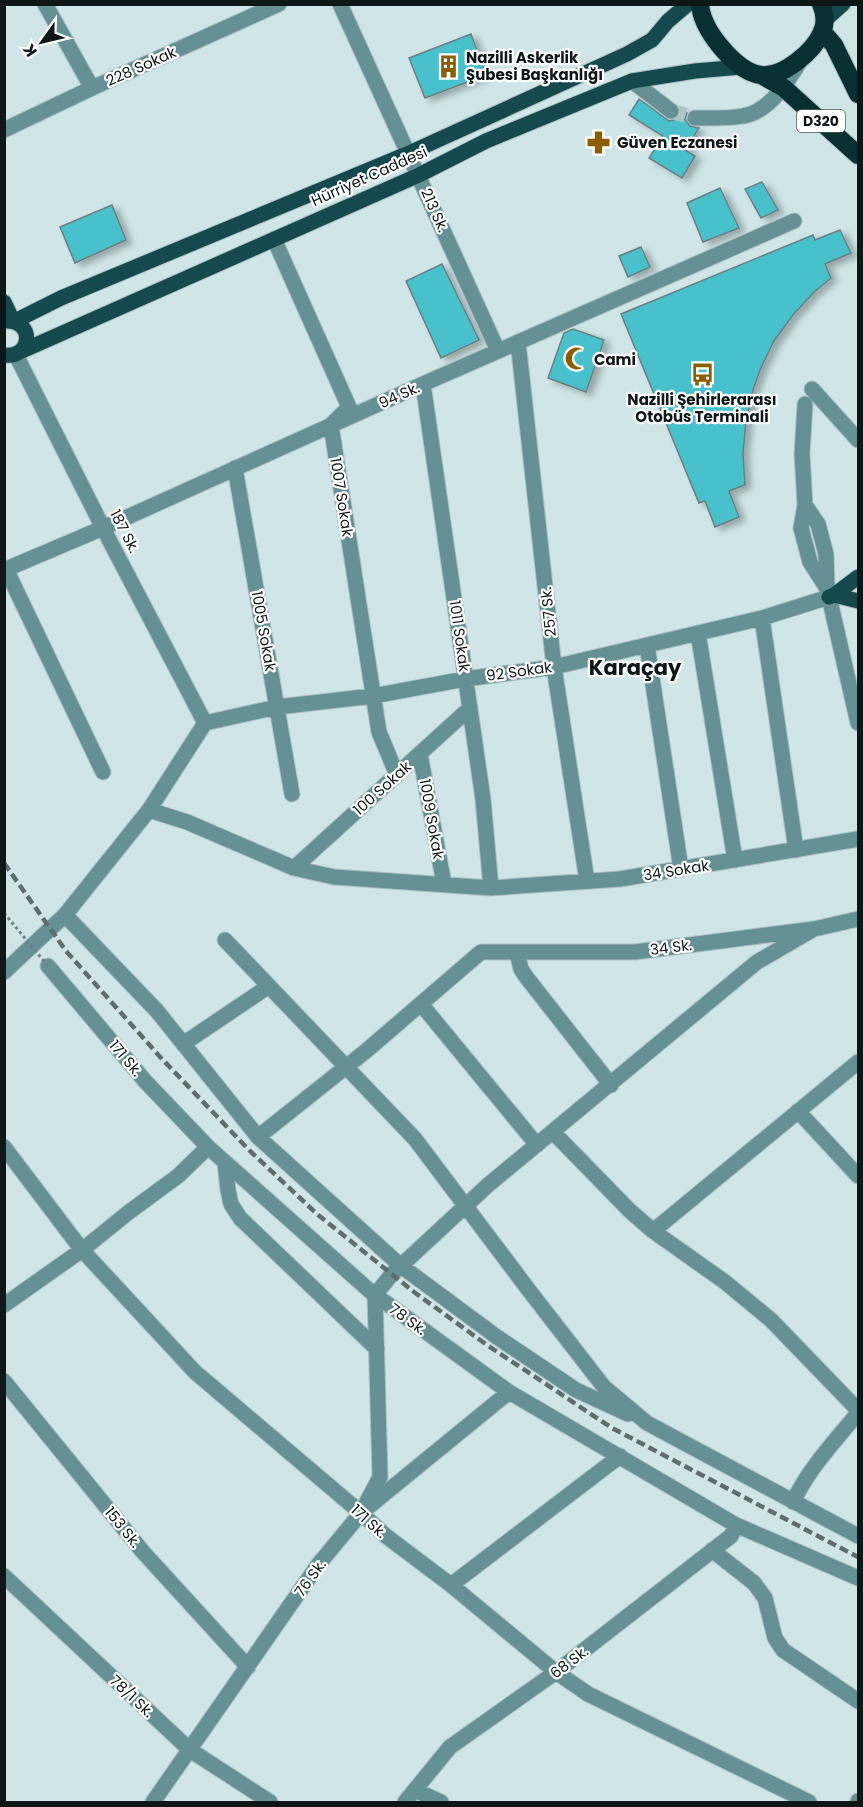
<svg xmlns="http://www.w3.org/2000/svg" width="863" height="1807" font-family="Poppins,sans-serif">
	<defs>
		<filter id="shadow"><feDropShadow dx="6" dy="3.5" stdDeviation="3" flood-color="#0004"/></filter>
	</defs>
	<rect width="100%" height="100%" fill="#cfe5e7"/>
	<path fill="#48c1cc" stroke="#6b7f81" stroke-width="1.5" filter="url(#shadow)" d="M471,34L486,75L425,98L409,58Z
		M639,99L669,121L674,120L678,117L680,109L687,113L685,119L690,126L699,128L685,150L695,156L682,178L649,158L663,136L629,115Z
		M762,182L778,210L761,218L745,189Z
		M720,188L739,228L703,242L687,203Z
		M112,205L126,240L75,263L60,227Z
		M840,230L851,253L825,264L831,278L814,292L793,315L774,341L760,370L753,390L746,421L743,453L745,485L729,491L739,517L715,527L705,501L699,503L621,314L813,235L815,240Z
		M641,247L650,267L628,277L619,256Z
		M442,264L479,340L441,358L406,281Z
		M573,329L604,340L586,392L548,378L564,333Z"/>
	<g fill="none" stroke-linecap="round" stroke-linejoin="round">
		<path stroke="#b2c6c8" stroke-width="15" stroke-dasharray="15 8" stroke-linecap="butt" d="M671,111L695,118"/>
		<defs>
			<path id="minor" d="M45,4L92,88
				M340,4L498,351
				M632,81L671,111
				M695,118C711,118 727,119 743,116C770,112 789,80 802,58
				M4,130L92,88L279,4
				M274,239L349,407L331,425L379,732L397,775
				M518,342L554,667L587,881
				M16,355L103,528L205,723
				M423,384L483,799L491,888
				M812,389L858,440
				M805,404L802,454L805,505L801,528L810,562L826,587
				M235,468L292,794
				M805,505L818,524L826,554L827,588L858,723
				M6,569L103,772
				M4,570L103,528L423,384L794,221
				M762,618L796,850
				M698,633L735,860
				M647,645L681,869
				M205,723L277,707L373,696L465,679L554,667L762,618L829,597
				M420,754L444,884
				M149,810L187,822L294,868L334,877L491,888L620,879L858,839
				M294,868L470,708
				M65,915L157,1011L258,1137L401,1266L497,1337L576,1390L628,1414
				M225,940L415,1139L531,1293L604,1387L647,1423L858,1536
				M517,952L521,969L527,978L611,1085
				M48,966L145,1081L208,1147L371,1292L509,1392L736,1525L858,1578
				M4,972L65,915L149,810L205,723
				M421,1004L537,1145
				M183,1044L269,986
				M798,1111L858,1176
				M553,1132L629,1210L653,1231L725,1282L771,1320L858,1410
				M258,1137L366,1051L481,952H635L814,929L858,919
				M4,1147L82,1250L195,1372L361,1513L386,1536L451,1585L556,1672L588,1694L809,1802
				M225,1163L228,1190L231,1204L240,1218L377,1349
				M653,1231L858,1062
				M4,1305L82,1250L129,1212L178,1176L208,1147
				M4,1381L143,1552L248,1667
				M793,1502C809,1468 835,1441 858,1413
				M361,1513L380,1477L375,1295L392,1274L488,1185L757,962L814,929
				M712,1550L754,1583L765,1598L775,1638L783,1650L858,1701
				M4,1576L190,1750L270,1802
				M451,1585L620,1456
				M415,1790L441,1802
				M153,1802L318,1565L361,1513L509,1392
				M405,1802L450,1747L556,1672L731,1536L736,1525
				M858,1802V1801"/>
			<path id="major" d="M824,21L843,4
				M4,302L13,321
				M15,321L61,298L407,154L627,54L652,40L668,21L688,4
				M22,351L419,175L486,141L632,81L695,71L741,67
				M4,355C32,359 35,321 7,321
				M834,595L858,601
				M829,597L834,595L858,577"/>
			<path id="highway" d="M700,4C701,19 711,35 720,46C730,58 744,73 761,75C783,78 814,51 822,32C826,23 825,13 821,4
				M822,31L834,45L858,94
				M761,75L784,88L858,155"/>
		</defs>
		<use href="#minor" stroke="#acc0c2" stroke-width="17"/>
		<use href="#major" stroke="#acc0c2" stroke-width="17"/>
		<use href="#highway" stroke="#acc0c2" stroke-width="20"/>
		<use href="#minor" stroke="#659094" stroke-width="15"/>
		<use href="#major" stroke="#15494e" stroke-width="15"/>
		<use href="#highway" stroke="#082f32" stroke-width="18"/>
		<path stroke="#606d6f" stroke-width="4.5" stroke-dasharray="9 4.5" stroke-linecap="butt" d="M4,863L66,951L162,1059L250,1151L317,1214L414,1292L487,1345L612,1428L858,1557"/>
		<path stroke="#707f81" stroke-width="3" stroke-dasharray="3 3" stroke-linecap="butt" d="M4,913L48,966"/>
	</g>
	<defs>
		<symbol id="building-bare" viewBox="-9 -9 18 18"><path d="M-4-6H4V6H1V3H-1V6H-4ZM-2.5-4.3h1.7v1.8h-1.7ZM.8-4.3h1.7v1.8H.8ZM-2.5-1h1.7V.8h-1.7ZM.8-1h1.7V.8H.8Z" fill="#8b5e02" stroke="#fff" stroke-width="2.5" paint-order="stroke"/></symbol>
		<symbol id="pharmacy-bare" viewBox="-9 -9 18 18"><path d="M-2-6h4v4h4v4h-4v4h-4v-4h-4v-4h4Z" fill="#8b5e02" stroke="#fff" stroke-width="2.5" paint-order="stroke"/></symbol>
		<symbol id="mosque-bare" viewBox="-9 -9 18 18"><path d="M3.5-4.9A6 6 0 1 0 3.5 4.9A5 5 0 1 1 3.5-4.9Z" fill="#8b5e02" stroke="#fff" stroke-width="2.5" paint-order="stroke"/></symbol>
		<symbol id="bus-bare" viewBox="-9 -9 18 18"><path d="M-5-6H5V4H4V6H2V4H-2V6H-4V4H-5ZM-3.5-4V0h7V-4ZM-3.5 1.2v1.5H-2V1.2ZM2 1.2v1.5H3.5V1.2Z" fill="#8b5e02" stroke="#fff" stroke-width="2.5" paint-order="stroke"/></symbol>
	</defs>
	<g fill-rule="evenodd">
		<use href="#building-bare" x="432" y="50" width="33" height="33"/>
		<use href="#pharmacy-bare" x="582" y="126" width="33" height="33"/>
		<use href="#mosque-bare" x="560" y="342" width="33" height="33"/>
		<use href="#bus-bare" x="686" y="358" width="33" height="33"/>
	</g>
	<g text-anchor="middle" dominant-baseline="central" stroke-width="4.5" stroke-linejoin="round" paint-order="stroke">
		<rect fill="#fff" stroke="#565c5d" stroke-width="1.5" x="797" y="110" width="48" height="22" rx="4.5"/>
		<g font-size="14" font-weight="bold" fill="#0e1617">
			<text x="821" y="121">D320</text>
		</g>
		<g font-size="15" font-weight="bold" fill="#0e1617" stroke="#fff" text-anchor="start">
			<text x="466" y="57">Nazilli Askerlik<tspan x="466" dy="17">Şubesi Başkanlığı</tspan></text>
			<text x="617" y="142">Güven Eczanesi</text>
			<text x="594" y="359">Cami</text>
			<text x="702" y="399" text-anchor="middle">Nazilli Şehirlerarası<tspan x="702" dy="17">Otobüs Terminali</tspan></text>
		</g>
		<g font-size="15" fill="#0e1617" stroke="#fff">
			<text transform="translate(141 66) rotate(-24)">228 Sokak</text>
			<text transform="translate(369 176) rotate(-24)">Hürriyet Caddesi</text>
			<text transform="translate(435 210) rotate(66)">213 Sk.</text>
			<text transform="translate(399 395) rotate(-24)">94 Sk.</text>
			<text transform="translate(342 497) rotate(81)">1007 Sokak</text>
			<text transform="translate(125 531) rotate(63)">187 Sk.</text>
			<text transform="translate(548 612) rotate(-96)">257 Sk.</text>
			<text transform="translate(264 631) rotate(80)">1005 Sokak</text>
			<text transform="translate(460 636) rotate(82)">1011 Sokak</text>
			<text transform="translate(519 671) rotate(-8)">92 Sokak</text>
			<text transform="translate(382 788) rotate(-42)">100 Sokak</text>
			<text transform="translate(432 819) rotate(80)">1009 Sokak</text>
			<text transform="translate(676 870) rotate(-9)">34 Sokak</text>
			<text transform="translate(671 947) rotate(-7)">34 Sk.</text>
			<text transform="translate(126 1058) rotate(50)">171 Sk.</text>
			<text transform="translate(408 1319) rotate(36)">78 Sk.</text>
			<text transform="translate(369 1521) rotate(42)">171 Sk.</text>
			<text transform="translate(123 1527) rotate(51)">153 Sk.</text>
			<text transform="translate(310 1578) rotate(-54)">76 Sk.</text>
			<text transform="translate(569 1662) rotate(-37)">68 Sk.</text>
			<text transform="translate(132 1696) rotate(43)">78/1 Sk.</text>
		</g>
		<g font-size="21" font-weight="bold" fill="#0e1617" stroke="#fff">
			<text x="635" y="667">Karaçay</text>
		</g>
	</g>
	<rect width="863" height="1807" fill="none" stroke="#0e1617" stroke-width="12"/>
	<g transform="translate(42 42) rotate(236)" stroke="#ffffff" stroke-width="4.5" paint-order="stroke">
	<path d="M0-4.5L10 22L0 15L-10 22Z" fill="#0e1617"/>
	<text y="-9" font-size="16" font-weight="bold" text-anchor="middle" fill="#0e1617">K</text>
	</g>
</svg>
